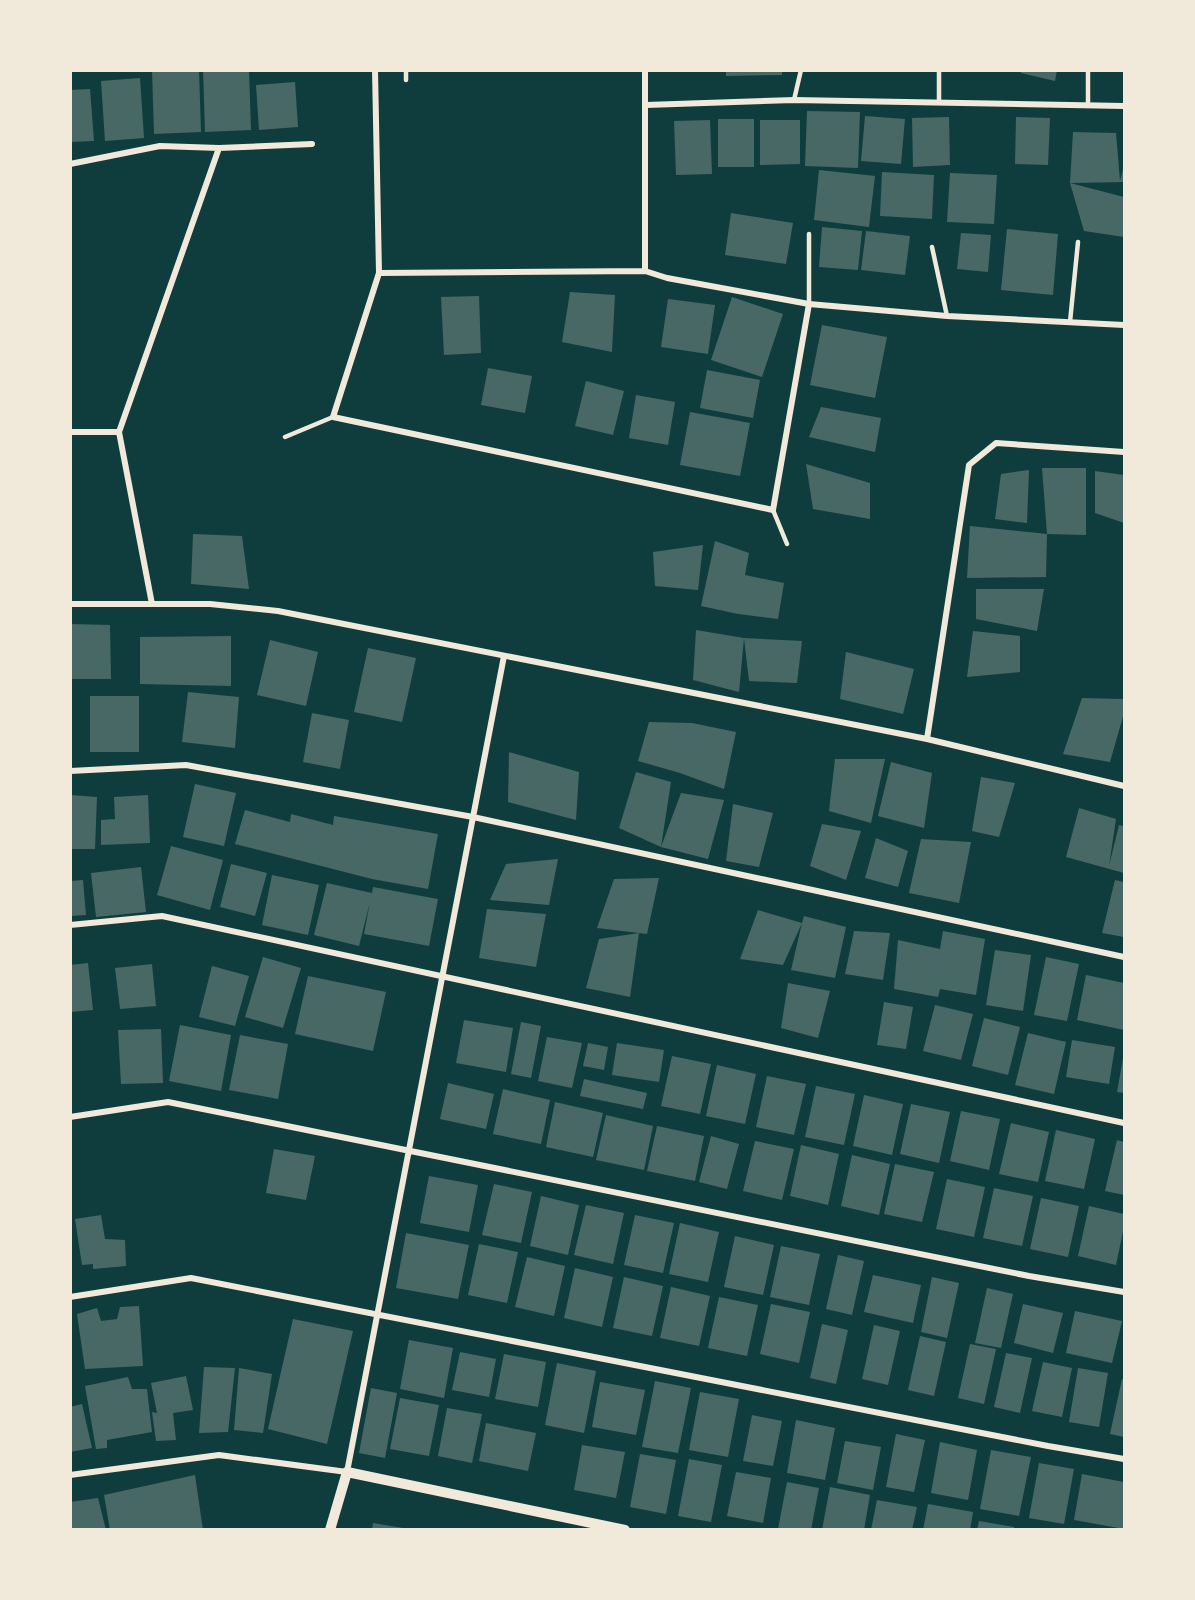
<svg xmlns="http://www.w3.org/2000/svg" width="1195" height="1600" font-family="'Sofia Sans Condensed',sans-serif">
	<rect width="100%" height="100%" fill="#0f3d3e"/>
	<path fill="#486865" d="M152,70H199L201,132L154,134Z
		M203,70H249L251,130L205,132Z
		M726,70H782V75L726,76Z
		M1020,70H1057L1055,81L1021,73Z
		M140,78L144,138L105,141L101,81Z
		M295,82L298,127L259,130L256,85Z
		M90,89L94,141L70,142V90Z
		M807,111L860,112L858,168L805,166Z
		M865,116L905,119L901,164L861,161Z
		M949,117L950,165L913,167L912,118Z
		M1016,117L1050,118L1048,165L1015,164Z
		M718,119H754V167H718Z
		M710,120L712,174L676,175L674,121Z
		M760,120H800V164L760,165Z
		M1073,132L1116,133L1120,181L1124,165V182L1070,183L1124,197V237L1084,231L1070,183Z
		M819,170L875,176L869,227L814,220Z
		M882,172L934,175L932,219L880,216Z
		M950,173L997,175L994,224L947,222Z
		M731,213L793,223L786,264L725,255Z
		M822,227L862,231L858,270L819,267Z
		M1007,229L1058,234L1053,295L1001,290Z
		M866,231L910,236L905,275L861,270Z
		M961,233L991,235L988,272L957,269Z
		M570,292L615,295L612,352L562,342Z
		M479,296L481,353L444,355L441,297Z
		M732,297L783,314L762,377L711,360Z
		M668,299L715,305L708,354L661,347Z
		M822,325L887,337L875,398L810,385Z
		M488,368L532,376L525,413L481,405Z
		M707,370L760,380L753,418L700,408Z
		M586,381L624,391L613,435L575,426Z
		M636,395L675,402L668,445L629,438Z
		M821,407L881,418L875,452L809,437Z
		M690,412L750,423L740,476L680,465Z
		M806,464L870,483V519L813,509Z
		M1042,468H1086V535L1047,534Z
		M1029,470L1027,523L995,519L1001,474Z
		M1095,471L1124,475V523L1095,513Z
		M970,526L1047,534L1046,577L967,578Z
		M193,534L242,536L249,589L191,584Z
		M715,541L749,553L745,575L784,583L778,619L738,614L701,606Z
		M703,545L698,590L655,586L653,552Z
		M976,589H1044L1037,631L976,619Z
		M70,624L110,625L111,679H70Z
		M696,630L744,638L802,641L797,683L749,681L744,638L739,692L693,680Z
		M973,631L1020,636V672L967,677Z
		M231,636V686L140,684V637Z
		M270,640L318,652L306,706L257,695Z
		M368,648L416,658L402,722L354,712Z
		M846,652L914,669L903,714L840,699Z
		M188,692L239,697L235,748L182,742Z
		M90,696H139V752H90Z
		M1082,698L1124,699V713L1110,762L1063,754Z
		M312,713L349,720L340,769L303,762Z
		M649,722L692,723L736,732L724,789L680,773L638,761Z
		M509,752L579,772L576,820L508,802Z
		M835,759H885L871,823L829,811Z
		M891,762L932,773L924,828L878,816Z
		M636,772L671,782L661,847L681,793L724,800L708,859L661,847L619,828Z
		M981,777L1015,783L999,837L972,831Z
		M195,784L236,793L224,846L183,837Z
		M70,795L97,797L95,849H70Z
		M148,795L150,843L101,845V820L115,819L114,797Z
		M733,804L773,813L759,867L726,861Z
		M1079,808L1116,819L1109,866L1119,825L1124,826V873L1066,857Z
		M245,810L290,822L291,814L333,825L334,816L438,834L428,889L372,879L235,844Z
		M822,824L861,831L846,880L810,866Z
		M876,838L908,851L898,887L865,878Z
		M921,839L971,842L959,903L909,893Z
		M171,846L223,860L210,910L157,895Z
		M558,859L549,905L490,900L506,864Z
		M231,864L267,873L255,916L220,907Z
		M141,867L146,912L96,917L91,873Z
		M272,875L319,885L308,935L262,925Z
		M659,878L647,934L639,933L630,997L586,988L599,939L639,933L597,928L614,879Z
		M83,880L86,915L70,916V881Z
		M1115,880L1124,882V937L1102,933Z
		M327,883L372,893L373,887L438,899L429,946L364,934L370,902L359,946L314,935Z
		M487,909L546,914L536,967L479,958Z
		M758,910L802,923L804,916L846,927L835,978L791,970L802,923L783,965L740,959Z
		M854,931L890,933L883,980L845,974Z
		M943,931L985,939L976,995L940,989L938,997L894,989L898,940L940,949Z
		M995,950L1031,955L1023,1011L986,1005Z
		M263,957L301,968L283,1028L245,1017Z
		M1046,957L1079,964L1067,1021L1034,1015Z
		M88,963L93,1010L70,1012V965Z
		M152,964L156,1006L120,1009L115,968Z
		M212,966L249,976L235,1026L199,1017Z
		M1086,975L1124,983V1030L1077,1020Z
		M308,976L386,992L373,1051L295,1034Z
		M788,983L830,991L818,1038L781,1028Z
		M884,1002L913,1007L906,1049L877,1045Z
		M935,1005L973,1014L961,1060L923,1051Z
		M984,1018L1020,1027L1008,1075L972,1066Z
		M464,1020L513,1028L506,1072L456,1063Z
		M521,1022L541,1026L531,1078L511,1074Z
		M180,1025L231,1035L221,1091L169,1081Z
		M161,1029L163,1083L121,1084L118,1030Z
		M1028,1033L1066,1042L1054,1094L1015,1085Z
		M240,1035L288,1044L278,1099L229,1090Z
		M547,1037L582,1043L572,1088L538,1081Z
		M1072,1040L1115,1047L1109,1084L1066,1077Z
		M588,1043L608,1047L604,1070L583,1066Z
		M617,1043L664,1050L659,1082L612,1075Z
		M672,1056L711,1064L700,1114L661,1106Z
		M1123,1058H1124V1093L1117,1092Z
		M717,1065L756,1074L745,1124L706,1116Z
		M767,1076L806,1084L794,1135L756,1127Z
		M584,1079L647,1093L643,1109L580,1096Z
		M448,1083L494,1094L486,1129L440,1119Z
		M816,1086L855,1094L844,1145L805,1137Z
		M503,1089L550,1100L541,1144L493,1134Z
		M864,1095L903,1104L892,1155L853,1146Z
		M555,1102L603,1113L593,1157L546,1147Z
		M911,1104L950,1112L939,1163L900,1154Z
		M961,1111L1000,1119L989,1170L950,1161Z
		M606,1115L653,1126L644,1170L596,1160Z
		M1011,1123L1049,1132L1038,1182L999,1174Z
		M657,1126L704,1136L695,1181L647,1171Z
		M1056,1130L1095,1139L1084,1189L1045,1181Z
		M711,1136L739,1144L727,1189L699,1182Z
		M1117,1140L1124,1142V1195L1105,1191Z
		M755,1141L794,1149L782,1200L743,1191Z
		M801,1145L839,1154L828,1205L790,1196Z
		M274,1149L315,1156L306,1200L266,1193Z
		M852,1155L890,1164L879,1215L841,1206Z
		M895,1164L934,1172L922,1222L884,1214Z
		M429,1176L478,1185L469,1232L420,1223Z
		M947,1179L985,1187L974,1237L936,1229Z
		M494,1184L532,1192L521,1243L482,1235Z
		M994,1188L1033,1196L1022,1246L983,1238Z
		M541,1196L579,1205L568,1255L530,1246Z
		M1041,1198L1079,1206L1068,1257L1030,1249Z
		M586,1205L624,1213L613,1264L574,1255Z
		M1089,1206L1124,1214V1227L1116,1265L1078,1256Z
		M101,1215L105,1239L125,1240L126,1266L93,1269V1264L82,1265L75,1219Z
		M635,1215L674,1223L663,1273L624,1265Z
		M680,1223L719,1232L708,1282L669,1274Z
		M406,1233L469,1245L458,1299L396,1288Z
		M735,1236L774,1245L763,1295L724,1287Z
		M479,1244L518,1252L507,1303L468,1295Z
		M781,1246L820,1254L809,1305L770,1297Z
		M838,1255L864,1261L852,1315L826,1309Z
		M527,1257L565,1266L554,1316L515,1307Z
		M575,1268L613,1277L602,1327L564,1318Z
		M873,1275L921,1285L913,1323L864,1312Z
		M624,1277L663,1286L652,1336L613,1328Z
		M932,1277L959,1283L947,1338L921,1332Z
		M671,1287L710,1296L699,1346L660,1338Z
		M987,1288L1013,1294L1001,1348L975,1343Z
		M719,1297L758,1305L747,1356L708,1348Z
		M771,1304L810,1312L799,1363L760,1354Z
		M1023,1304L1063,1313L1053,1353L1014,1343Z
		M139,1306L143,1366L85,1369L77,1314L97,1308L101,1321L117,1319L120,1307Z
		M1075,1311L1122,1321L1112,1363L1066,1353Z
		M293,1319L353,1331L327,1444L268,1429Z
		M822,1324L848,1330L836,1384L810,1378Z
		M874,1325L900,1331L888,1385L862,1379Z
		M920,1336L946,1342L934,1396L908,1390Z
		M409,1340L453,1348L444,1398L400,1389Z
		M970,1344L996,1349L984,1404L958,1398Z
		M460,1352L496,1359L489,1397L452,1390Z
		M1006,1353L1032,1358L1020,1413L994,1407Z
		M504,1354L546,1362L538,1407L495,1399Z
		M1043,1362L1072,1368L1062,1417L1032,1411Z
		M557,1363L596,1371L584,1433L545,1425Z
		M204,1367L235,1368L228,1432L199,1433Z
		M239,1368L272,1374L263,1433L234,1430Z
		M1078,1368L1108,1373L1099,1427L1069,1422Z
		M186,1376L193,1410L173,1413L176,1440L156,1441L152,1412L157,1413L151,1383Z
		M128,1377L132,1389H147L152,1432L107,1440V1448L96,1449L85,1386Z
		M1122,1379L1124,1380V1437L1110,1434Z
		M655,1381L691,1388L678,1453L642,1447Z
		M600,1382L645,1390L636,1435L592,1427Z
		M371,1388L397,1393L385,1458L359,1453Z
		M700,1392L739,1399L728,1457L689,1450Z
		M400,1398L439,1405L429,1456L390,1449Z
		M82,1404L92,1448L70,1452V1407Z
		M447,1408L482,1414L472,1463L438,1456Z
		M752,1415L782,1421L773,1466L743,1461Z
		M796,1420L835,1428L825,1480L787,1473Z
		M486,1423L536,1433L528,1471L479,1461Z
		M896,1434L925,1440L914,1492L886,1487Z
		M845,1441L881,1447L873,1490L837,1483Z
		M940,1442L977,1450L968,1500L931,1493Z
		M582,1445L625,1452L616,1498L574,1490Z
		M991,1450L1031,1457L1019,1516L980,1509Z
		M640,1454L676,1460L666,1514L630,1507Z
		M689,1459L722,1465L711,1522L678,1516Z
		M1039,1463L1074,1469L1064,1524L1029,1518Z
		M736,1472L771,1478L763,1523L727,1516Z
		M1082,1474L1124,1482V1529L1074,1520Z
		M195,1475L203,1530H110L104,1495Z
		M787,1482L819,1488L811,1530L778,1529Z
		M830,1487L870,1495L864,1530H822Z
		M98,1498L106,1530H70V1502Z
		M877,1500L917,1507L912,1530H871Z
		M928,1504L973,1512L970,1530H923Z
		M979,1521L1014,1527V1530H977Z
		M373,1523L403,1528V1530H372Z"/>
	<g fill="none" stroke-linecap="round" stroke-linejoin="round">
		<path stroke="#f1e9da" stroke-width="4.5" d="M406,70V80
			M939,70V102
			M1088,70V106
			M794,100L801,70
			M809,234V304
			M932,247L947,316
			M1070,322L1078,242
			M285,437L333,417
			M773,510L787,544"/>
		<path stroke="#f1e9da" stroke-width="6" d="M375,70L379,273L333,417L773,510L809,304
			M645,70V271
			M646,105L794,100L1124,106
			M70,164L160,146L219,148L312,144
			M379,273L645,271L667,278L809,304L947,316L1124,325
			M70,432H119
			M70,604H210L278,611L927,739L1124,786
			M152,604L119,432L219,148
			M927,739L969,465L996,443L1124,452
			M70,771L186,765L473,817L1124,957
			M70,925L162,916L1124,1123
			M70,1117L168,1102L1029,1276L1124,1292
			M70,1297L191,1278L1048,1446L1124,1459
			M70,1475L219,1455L347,1472L504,656"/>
		<path stroke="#f1e9da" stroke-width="10" d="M330,1530L347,1472L625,1530"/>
	</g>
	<rect width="1195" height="1600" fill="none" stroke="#f1e9da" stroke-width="144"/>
</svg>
